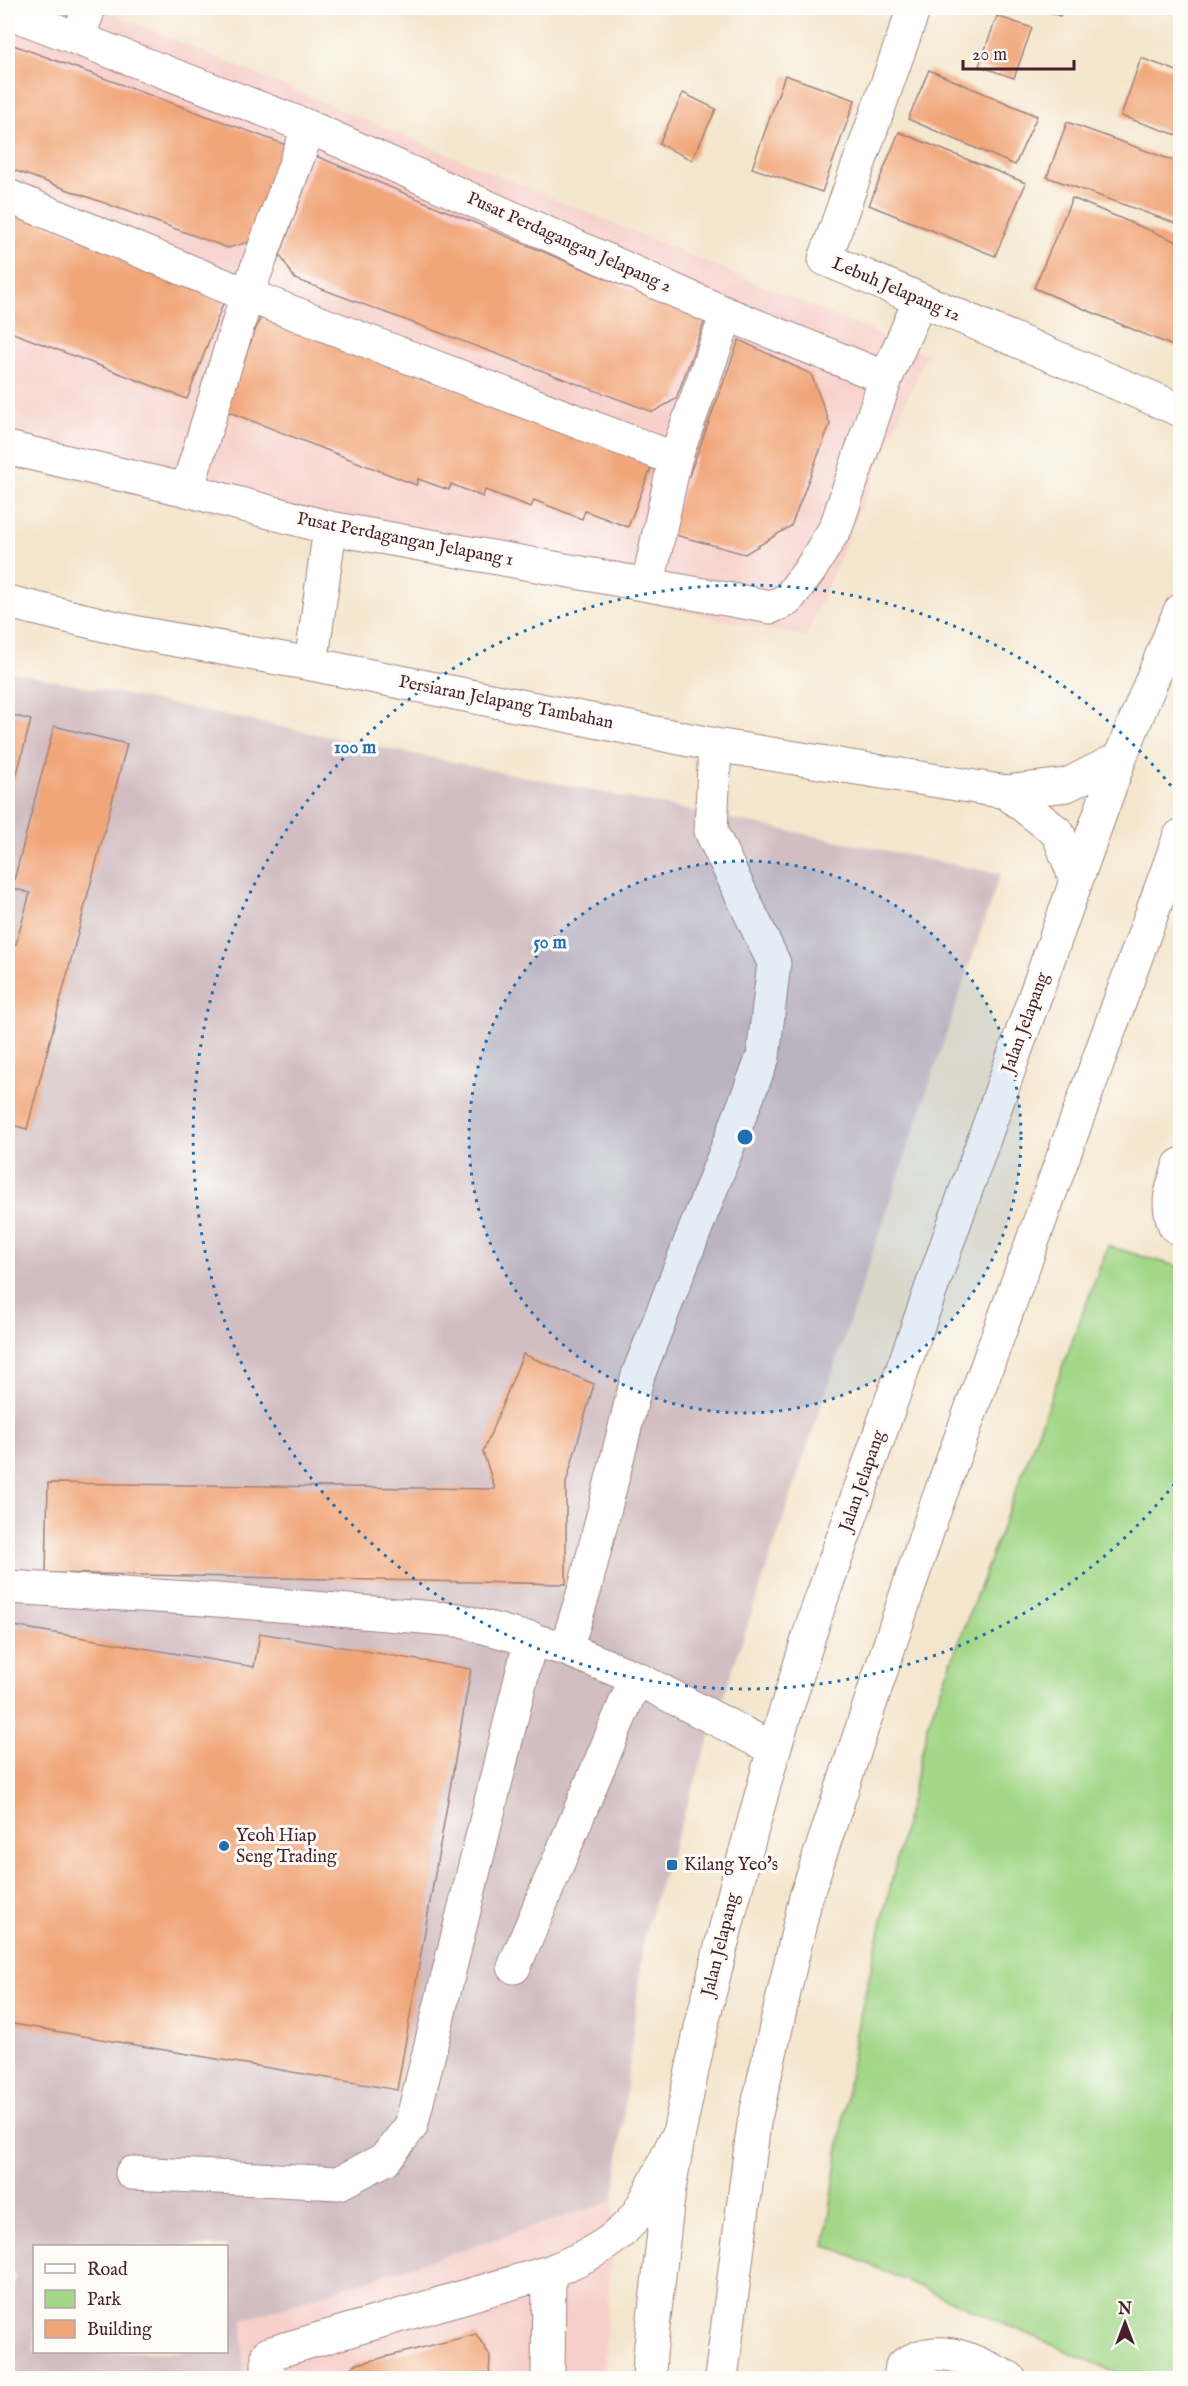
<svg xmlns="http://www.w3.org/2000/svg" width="1188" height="2386" font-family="'IM FELL English',serif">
	<rect width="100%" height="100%" fill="#fdfcf7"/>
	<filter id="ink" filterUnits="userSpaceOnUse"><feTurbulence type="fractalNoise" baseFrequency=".0167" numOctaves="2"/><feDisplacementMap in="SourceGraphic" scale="12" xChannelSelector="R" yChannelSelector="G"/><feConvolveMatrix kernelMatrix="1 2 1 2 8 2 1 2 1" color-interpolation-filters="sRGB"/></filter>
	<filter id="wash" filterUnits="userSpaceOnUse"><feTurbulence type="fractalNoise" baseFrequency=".008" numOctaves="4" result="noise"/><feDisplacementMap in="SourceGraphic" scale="24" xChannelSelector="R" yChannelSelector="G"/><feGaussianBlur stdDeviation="1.35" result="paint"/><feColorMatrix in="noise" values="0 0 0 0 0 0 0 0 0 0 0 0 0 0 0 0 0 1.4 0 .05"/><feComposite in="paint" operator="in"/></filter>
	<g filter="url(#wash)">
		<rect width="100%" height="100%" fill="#f4e6cd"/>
		<path fill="#f7d0cb" d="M8,8H98L926,354L806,637L8,468Z
			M614,2201L604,2378H243V2320Z"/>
		<path fill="#d2bec2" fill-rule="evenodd" d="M8,671L1000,874L644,1933L614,2201L243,2320V2378H8V2309L16,2275L8,2267ZM34,2246H226V2352H34Z"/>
		<path fill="#a2d788" stroke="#767b5a" stroke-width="1.5" d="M1108,1246L1180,1267V2378H1128L825,2245L855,2037L929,1721Z"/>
		<g id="blocks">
			<path fill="#f1a679" d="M1036,8H1063L1060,16Z
				M997,16L1032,28L1014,78L979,66Z
				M8,43L286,145L255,240L228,248L8,168Z
				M1141,58L1180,72V136L1121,116Z
				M929,70L1037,116L1015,165L908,119Z
				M785,75L855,100L822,192L752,168Z
				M683,93L716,109L692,160L659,144Z
				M1067,122L1180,163V225L1047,177Z
				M899,132L1026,183L995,256L869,205Z
				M316,156L705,320L676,399L653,412L295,279L280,255Z
				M1072,198L1180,243V349L1034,288Z
				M8,210L227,293L187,399L8,331Z
				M262,313L652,465L628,527L585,511L582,519L534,500L531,507L485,490L483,497L451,484L449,490L418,479L416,485L224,410Z
				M739,340L811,374L830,424L791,526L745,554L668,533Z
				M8,714L31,720L8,808Z
				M54,726L127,744L27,1129L8,1124V942L16,944L30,893L12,888Z
				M523,1354L594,1384L566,1483V1584L46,1573L48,1483L495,1489L483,1452Z
				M8,1625L254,1667L260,1633L471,1669L397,2090L8,2023Z
				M476,2334L490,2356L489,2378H344L354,2365Z"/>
		</g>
	</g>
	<g filter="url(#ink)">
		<use href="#blocks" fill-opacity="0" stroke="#9f827c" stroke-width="1.5"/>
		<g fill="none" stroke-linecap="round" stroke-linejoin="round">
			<defs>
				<path id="minor" d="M914,8L825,259L1180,410
					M8,12L309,127L727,314L886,378L836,527L810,570L787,600L771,607L330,528L187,490L8,448
					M78,39L89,8
					M8,196L247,295L675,459
					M886,378L920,300
					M187,490L247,295L309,127
					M648,584L675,459L727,314
					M8,602L138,633L311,664L715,745L1006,792L1067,785L1120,758
					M311,664L330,528
					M1006,792L1058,833L1076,880
					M1180,1165C1172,1188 1165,1202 1175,1226L1180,1229
					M8,1587L205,1599L458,1620L566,1649L636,1678L774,1749
					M566,1649L585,1588L638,1375L763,1057L774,963L711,831L715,745
					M514,1967L636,1678
					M132,2173L339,2183L385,2159L411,2126L531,1638
					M268,2378V2354L549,2272C582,2259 617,2243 638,2213C652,2191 663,2165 674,2142
					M548,2378L549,2272
					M900,2378L902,2366C940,2340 973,2361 1009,2378"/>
				<path id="major" d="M649,2378L650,2353L669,2189L679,2133L702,2023L736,1887L774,1749L815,1617L1000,1094L1120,758L1180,611
					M721,2378L754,2123L806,1897L932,1517L1180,836"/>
			</defs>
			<use href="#minor" stroke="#9f827c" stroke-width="35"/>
			<use href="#major" stroke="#9f827c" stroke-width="35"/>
			<use href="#minor" stroke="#fff" stroke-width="33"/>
			<use href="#major" stroke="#fff" stroke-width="33"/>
		</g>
	</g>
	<circle cx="745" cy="1137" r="276" fill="#1f6fb2" fill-opacity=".12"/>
	<g fill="none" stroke="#1f6fb2" stroke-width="3" stroke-dasharray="3 6">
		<circle cx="745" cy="1137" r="276"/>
		<path d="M1180 1477A552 552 0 1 1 1180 797"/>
	</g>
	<g fill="#1f6fb2" stroke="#fdfcf7" stroke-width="2">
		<circle cx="224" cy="1846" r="6"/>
		<rect x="666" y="1859" width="12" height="12" rx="3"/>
	</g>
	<g text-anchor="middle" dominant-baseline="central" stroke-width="6" stroke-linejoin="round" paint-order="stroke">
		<g font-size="18" fill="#4a1f2b" stroke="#fdfcf7">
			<text transform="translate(569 243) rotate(24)">Pusat Perdagangan Jelapang 2</text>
			<text transform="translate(896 290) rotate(23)">Lebuh Jelapang 12</text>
			<text transform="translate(405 540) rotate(11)">Pusat Perdagangan Jelapang 1</text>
			<text transform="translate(506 703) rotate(11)">Persiaran Jelapang Tambahan</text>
			<text transform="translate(1026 1023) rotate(-70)">Jalan Jelapang</text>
			<text transform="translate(863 1481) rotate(-71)">Jalan Jelapang</text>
			<text transform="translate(721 1945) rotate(-76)">Jalan Jelapang</text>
		</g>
		<g font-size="18" fill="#4a1f2b" stroke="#fdfcf7" text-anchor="start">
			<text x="236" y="1836">Yeoh Hiap<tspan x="236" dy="21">Seng Trading</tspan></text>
			<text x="684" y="1865">Kilang Yeo's</text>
		</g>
	</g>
	<circle cx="745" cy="1137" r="9" fill="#1f6fb2" stroke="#fdfcf7" stroke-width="3"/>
	<g font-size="18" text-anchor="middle" font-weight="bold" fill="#1f6fb2" stroke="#fdfcf7" stroke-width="6" stroke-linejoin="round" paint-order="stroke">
		<text x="355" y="753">100 m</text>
		<text x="550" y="948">50 m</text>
	</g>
	<rect width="1188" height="2386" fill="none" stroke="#fdfcf7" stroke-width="30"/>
	<rect x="33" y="2245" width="195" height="108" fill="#fdfcf7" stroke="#b5a4a5" stroke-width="1.5"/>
	<rect x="45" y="2264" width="30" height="9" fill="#ffffff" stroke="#b5a4a5" stroke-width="1.5"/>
	<text x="87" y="2275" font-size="18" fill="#4a1f2b">Road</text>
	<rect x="45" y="2290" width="30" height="18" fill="#a2d788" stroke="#b5a4a5" stroke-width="1.5"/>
	<text x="87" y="2305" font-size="18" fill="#4a1f2b">Park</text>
	<rect x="45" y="2320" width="30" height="18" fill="#f1a679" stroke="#b5a4a5" stroke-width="1.5"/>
	<text x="87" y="2335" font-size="18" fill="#4a1f2b">Building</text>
	<g transform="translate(1125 2323)" stroke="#fdfcf7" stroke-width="4.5" paint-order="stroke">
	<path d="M0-4.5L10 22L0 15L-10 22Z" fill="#4a1f2b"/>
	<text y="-9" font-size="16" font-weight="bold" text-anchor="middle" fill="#4a1f2b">N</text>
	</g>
	<path d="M963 60v9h111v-9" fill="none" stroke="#4a1f2b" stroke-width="3"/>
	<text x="972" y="60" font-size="18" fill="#4a1f2b" stroke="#fdfcf7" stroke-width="4.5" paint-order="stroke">20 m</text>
</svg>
